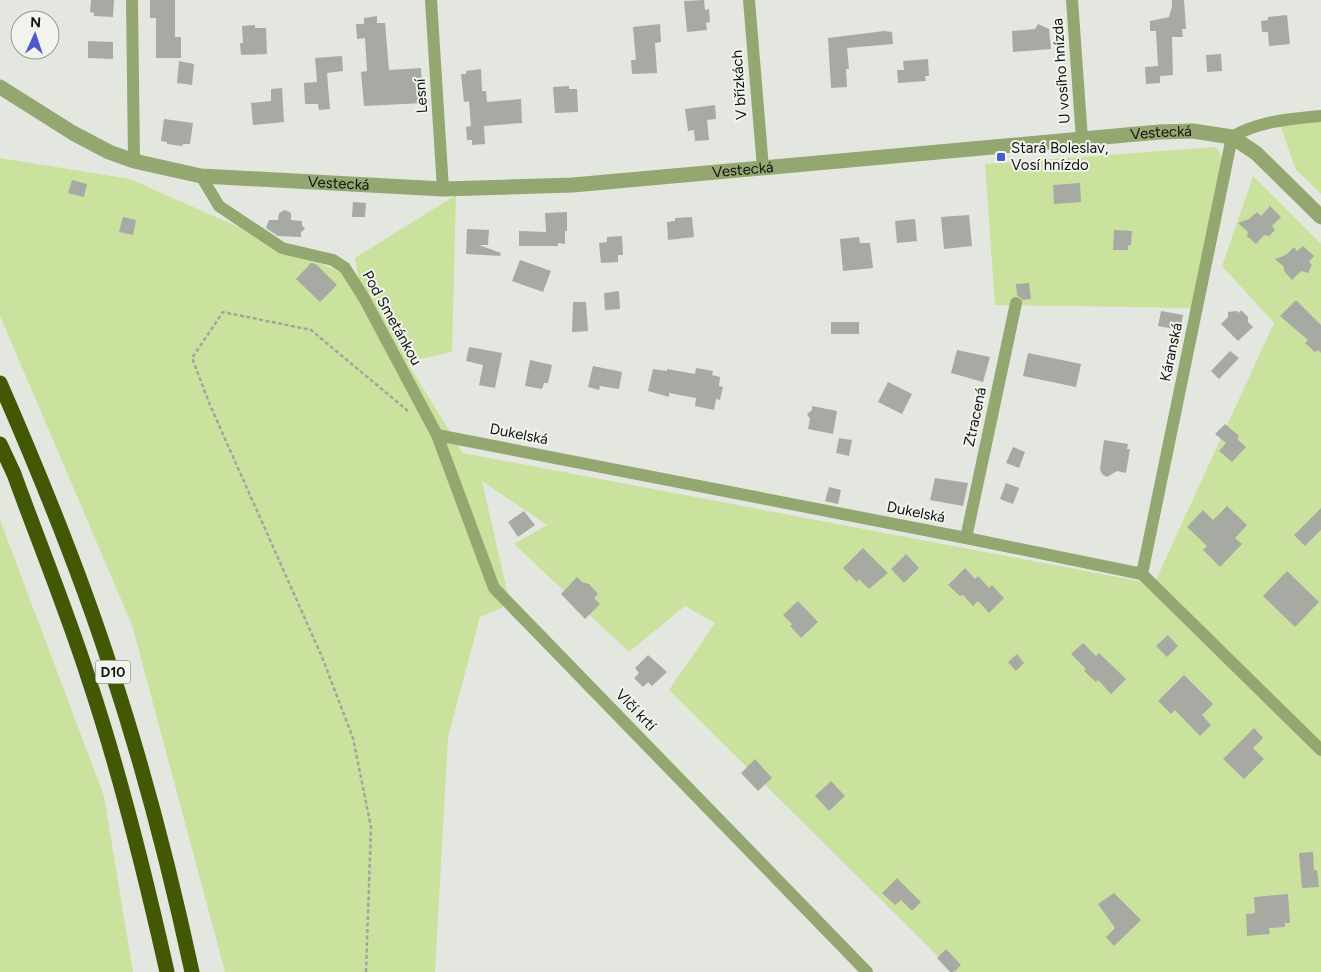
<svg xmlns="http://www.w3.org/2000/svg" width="1321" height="972" font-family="Figtree,sans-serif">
	<rect width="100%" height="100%" fill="#e4e6e0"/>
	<path fill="#cbe29f" d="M1321,112V194L1296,170L1277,116Z
		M1216,147L1226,164L1193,308L995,305L985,164Z
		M0,158L130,179L342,273L363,304L355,258L456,195L452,352L407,362L463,453L1154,584L1274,323L1222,266L1253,176L1321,244V972H954L669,690L715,623L685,606L629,652L514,544L547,525L482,481L510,604L480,617L448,737L435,972H225L132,625L0,316Z
		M0,520L104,796L133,972H0Z"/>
	<path fill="#a7a9a3" d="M91,0H114L113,17L94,16V13L90,12Z
		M150,0H175V37H181V58H156V18H150Z
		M704,0L705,10L709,9L710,22L706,23L707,30L687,32L684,1Z
		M1172,0H1184L1186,29H1182L1183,37H1172L1173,75L1160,76V83L1146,84L1145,67L1158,66L1156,31H1150V21L1169,17L1172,6Z
		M1287,15L1290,44L1269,46L1268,32H1262L1261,21L1268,20V17Z
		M377,16V23H385L389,70L421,68L423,103L364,106L361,72L367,71L365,38L357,39L356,24H364V18Z
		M660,24L661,42L655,43L657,73L632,74L631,60H636L633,27Z
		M1038,24L1049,29L1051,49L1013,52L1012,31L1035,29Z
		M255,25V28H266L267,54L241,55L240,43H243L242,26Z
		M884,31L892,32L893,44L847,48L849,69H846L847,87L831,88L828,38Z
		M88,41L113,42V59L88,58Z
		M1221,54L1222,71L1207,72L1206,55Z
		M342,56L343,71L327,73L330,109L319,110L318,104H305L304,83L317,82L315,58Z
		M928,59L929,76H925L926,81L898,83L897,70H904L903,61Z
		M179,61L194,64L192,85L177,83Z
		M481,69L482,91H486L487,102L521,99L522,123L484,126L485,144L472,145V140H467L466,127L471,126L469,101L464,102L461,74H466V71Z
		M569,86V89H577L578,112L555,113L553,87Z
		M282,88L284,122L253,125L251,103L271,101V89Z
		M715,105L716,119L707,120L709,140L695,141L694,130L688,131L685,109Z
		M164,119L193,123L190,144H183L182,146L167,144V142L161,141Z
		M72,180L87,184L84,197L68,193Z
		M1080,183L1081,202L1054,204L1053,185Z
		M353,202L366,203L365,217H352Z
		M1270,206L1281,217L1272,226L1275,230L1269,236L1264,235L1256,244L1247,236L1248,232L1238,223L1249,219L1257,212L1261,216Z
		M285,210L291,213V220L302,221V225L305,229L301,232V237L278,236L266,228L269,220H278L279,213Z
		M567,212V231H565V244L558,243V246H519V231L546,232L545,213Z
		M969,215L972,246L944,249L941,217Z
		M123,217L136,220L133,235L119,232Z
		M692,217L694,237L668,240L667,222L675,221V218Z
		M915,219L917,241L897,243L895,221Z
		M467,229L489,230L488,245H479L501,253L500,256L466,254Z
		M1114,230L1132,231L1131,245H1128V250H1113Z
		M622,236L623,255H618V262L601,263L599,243L607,242V237Z
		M859,237L860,243H870L873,268L843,271L840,239Z
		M1303,246L1314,256L1309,262L1312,265L1308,273L1301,271L1292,280L1284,271V267L1275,259L1286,255L1294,247L1297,251Z
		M520,260L551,271L543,292L512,281Z
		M311,263L316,264L337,285L320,302L296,279Z
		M1029,283L1031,299L1023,300L1017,295L1016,284Z
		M619,291L620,309L605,310L604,293Z
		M1296,300L1321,325V353L1318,350L1315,352L1305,343L1308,340L1280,316Z
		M573,302H586L588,331L572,332Z
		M1241,310L1248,317V322L1253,327L1238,341L1221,324L1228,317V312L1237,311L1239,313Z
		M1161,311L1183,315L1180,330L1158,326Z
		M831,322H859V334H831Z
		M469,347L502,353L495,388L479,385L483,365L466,361Z
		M957,350L990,357L983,382L951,373Z
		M1230,351L1239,358L1219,379L1211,371Z
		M1028,353L1081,364L1076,387L1023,376Z
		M530,360L552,365L548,383H544L542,389L525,386Z
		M593,366L622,372L619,389L600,386L599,390L588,387Z
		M696,368L713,371L712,375L720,377L719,386L723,387L720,400L716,399L714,410L695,406L696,398L669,393V397L648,391L653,369L667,371V369L695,374Z
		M888,382L912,394L902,414L878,402Z
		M812,406L837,411L833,434L808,429L810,419L807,414L812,410Z
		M1225,424L1239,436L1237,439L1246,447L1232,462L1219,451L1226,443L1215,434Z
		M839,438L852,440L849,456L836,453Z
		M1104,440L1128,444L1127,449H1130L1126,473L1117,471L1107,477L1102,474L1100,469Z
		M1013,447L1025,452L1019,468L1006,463Z
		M935,478L968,483L963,506L930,500Z
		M1006,483L1019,488L1013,504L1000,499Z
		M829,487L841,490L838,504L825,501Z
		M1227,506L1247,525L1235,538L1242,544L1220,567L1203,550L1207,546L1187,527L1203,510L1213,520Z
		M1321,508V530L1305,546L1294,535Z
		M524,511L535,525L518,537L508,522Z
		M863,548L888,573L869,589L859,579L857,582L843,568Z
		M906,554L919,568L904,583L891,569Z
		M965,568L975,579L978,576L989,588L992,585L1004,598L989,613L978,601L973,606L963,595L960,596L948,585Z
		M1287,571L1319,602L1295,627L1263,596Z
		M577,577L582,582L589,584L598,594L594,598L600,604L585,619L561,594Z
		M798,601L818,622L801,638L790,626L792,624L783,615Z
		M1168,635L1178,646L1167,657L1156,646Z
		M1083,643L1096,656L1099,653L1126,679L1111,694L1098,680L1096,682L1084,671L1086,669L1071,654Z
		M1017,654L1024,663L1016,671L1008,662Z
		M648,655L667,672L652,686L648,682L643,687L634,678L639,673L635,668Z
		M1184,675L1213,704L1202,715L1211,725L1200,736L1175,710L1171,714L1158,701Z
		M1254,728L1263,738L1253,748L1264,759L1244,779L1223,759Z
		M755,759L772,778L758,791L741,773Z
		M831,781L845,796L829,811L815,796Z
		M1313,852L1314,870H1317L1319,887L1302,888L1299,853Z
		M897,878L921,902L912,911L901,900L895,905L882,893Z
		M1114,893L1141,920L1114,946L1106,937L1115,928L1098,904Z
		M1288,894L1290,923H1285V927L1269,928L1270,934L1247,936L1246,914L1255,913L1254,897Z
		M946,949L961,965L954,972H950L937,958Z"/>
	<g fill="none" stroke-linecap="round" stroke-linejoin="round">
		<path stroke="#a3a5a0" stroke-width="2.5" stroke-dasharray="4 2.5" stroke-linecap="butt" d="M366,972L371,827L353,738L322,657L210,405L192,358L223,312L311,330L408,411"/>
		<path stroke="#94a771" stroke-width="12" d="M132,0L134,161
			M431,0L443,189
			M749,0L763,168
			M1072,0L1082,139
			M201,176L219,206L282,248L333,260L345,268L364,298L437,435L494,588L867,972
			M437,435L966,538L1142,574L1321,750
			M966,538L1016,303
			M1142,574L1232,137C1259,121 1290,119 1321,116"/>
		<path stroke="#94a771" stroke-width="15" id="s1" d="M0,87L73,133L109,152L134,161L201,176L443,189L573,185L1159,132L1193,131L1232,137L1256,153L1321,217"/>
		<path stroke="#435804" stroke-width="15" d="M0,383C41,477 80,572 111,669C144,769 170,870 192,972
			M0,444L14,474C39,543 67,611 89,680C121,776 145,874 167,972"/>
	</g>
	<rect fill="#4e59cf" stroke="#f1f4ed" stroke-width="2" x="996" y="152" width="10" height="10" rx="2.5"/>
	<g text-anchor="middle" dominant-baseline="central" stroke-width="4" stroke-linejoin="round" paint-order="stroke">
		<rect fill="#f1f4ed" stroke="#565754" stroke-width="1" x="95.5" y="660.5" width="35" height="23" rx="4"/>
		<g font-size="14" font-weight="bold" fill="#131412">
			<text x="113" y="672">D10</text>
		</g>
		<g font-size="15" fill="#131412" stroke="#f1f4ed">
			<text transform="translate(1061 71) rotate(-94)">U vosího hnízda</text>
			<text transform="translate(739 85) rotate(-94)">V břízkách</text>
			<text transform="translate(421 96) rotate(-94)">Lesní</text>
			<text stroke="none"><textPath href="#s1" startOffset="1185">Vestecká</textPath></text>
			<text stroke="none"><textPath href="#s1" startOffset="765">Vestecká</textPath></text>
			<text stroke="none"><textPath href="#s1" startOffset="360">Vestecká</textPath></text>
			<text transform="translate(392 318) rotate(61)">Pod Smetánkou</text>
			<text transform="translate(1171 352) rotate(-78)">Káranská</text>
			<text transform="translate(975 417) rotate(-78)">Ztracená</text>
			<text transform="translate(519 434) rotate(11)">Dukelská</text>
			<text transform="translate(916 512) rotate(11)">Dukelská</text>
			<text transform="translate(636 710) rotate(46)">Vlčí krtí</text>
		</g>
		<g font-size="15" fill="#131412" stroke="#f1f4ed" text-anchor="start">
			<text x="1011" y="148">Stará Boleslav,<tspan x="1011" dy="17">Vosí hnízdo</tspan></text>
		</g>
	</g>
	<g transform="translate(35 35) rotate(3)"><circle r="24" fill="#f1f4ed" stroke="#989a95"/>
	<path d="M0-4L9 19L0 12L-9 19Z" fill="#4e59cf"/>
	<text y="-8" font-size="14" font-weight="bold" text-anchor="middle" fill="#131412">N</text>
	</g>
</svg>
